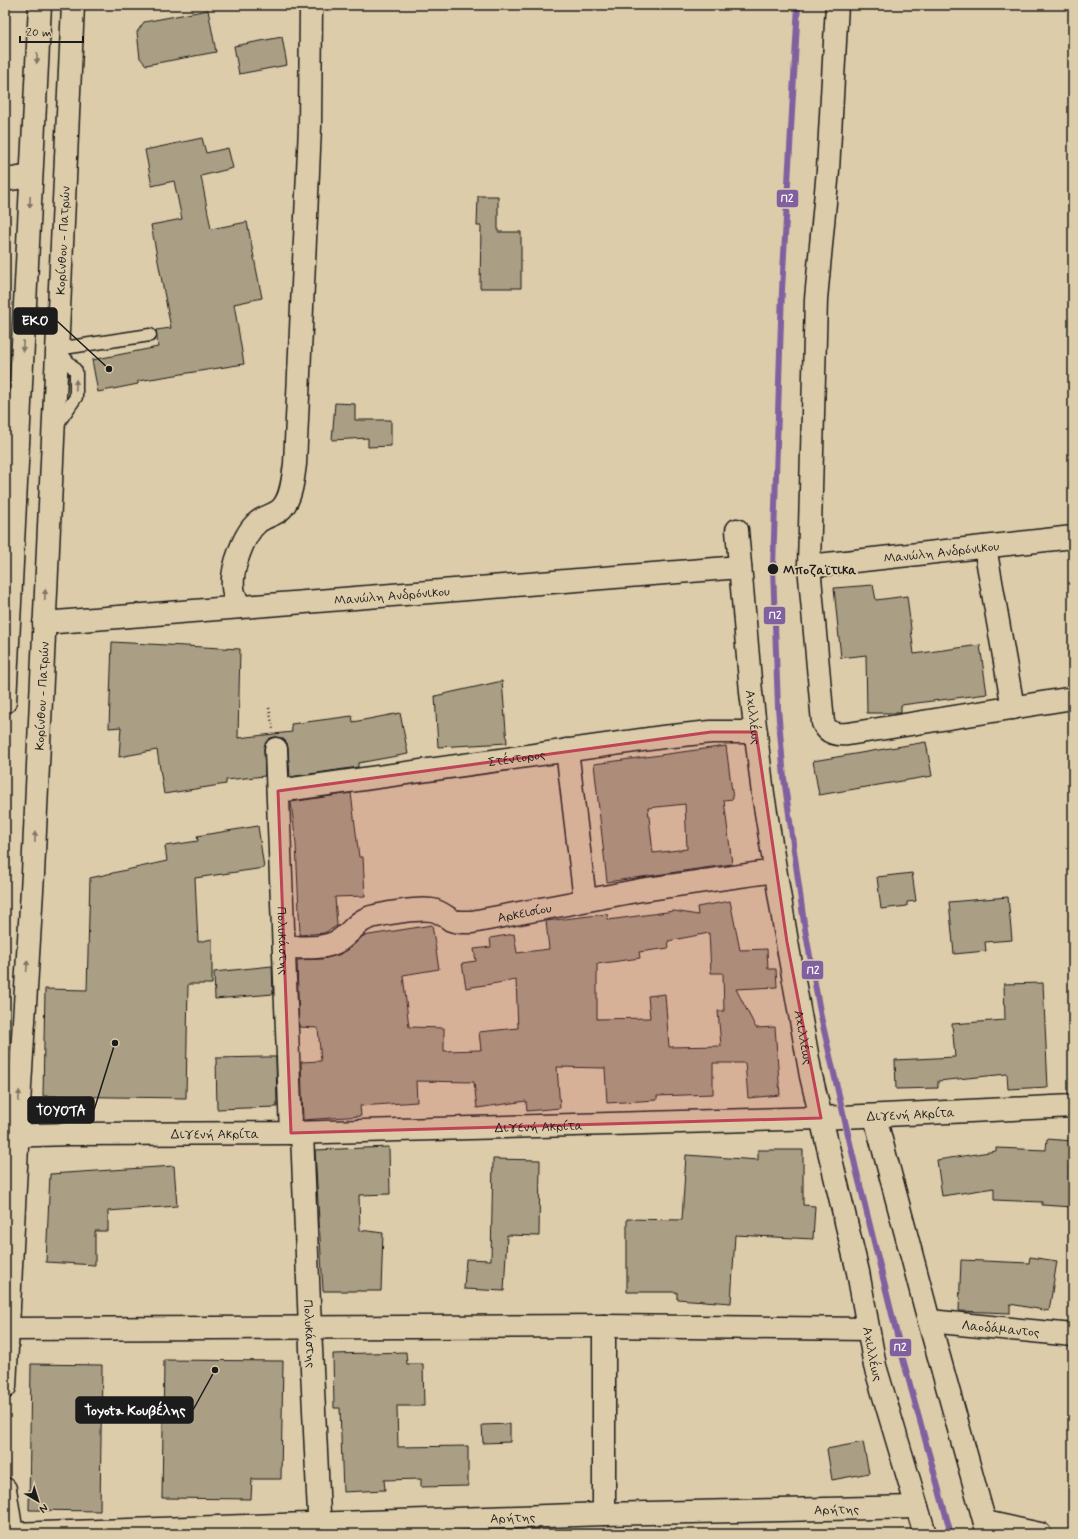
<svg xmlns="http://www.w3.org/2000/svg" width="1078" height="1539" font-family="Mynerve,sans-serif">
<style>
.building{fill:#aa9e84;stroke:#1c1c1c;fill-rule:evenodd}
.lines{fill:none;stroke-linecap:round;stroke-linejoin:round}
.lane-casing{stroke:#1c1c1c;stroke-width:15}
.street-casing{stroke:#1c1c1c;stroke-width:25}
.secondary-casing{stroke:#1c1c1c;stroke-width:25}
.highway-casing{stroke:#1c1c1c;stroke-width:25}
.path{stroke:#1c1c1c;stroke-width:2.5;stroke-dasharray:1 3;stroke-linecap:butt}
.lane{stroke:#ddcca9;stroke-width:12}
.street{stroke:#ddcca9;stroke-width:22}
.secondary{stroke:#ddcca9;stroke-width:22}
.highway{stroke:#ddcca9;stroke-width:22}
.rail-1-casing{stroke:#ddcca9;stroke-width:9}
.rail-1{stroke:#81609f;stroke-width:6}
.oneway{fill:#7c7462}
.marked{fill:#bf4455;fill-opacity:0.2;stroke:#bf4455;stroke-width:3;stroke-linejoin:round}
.stop-dot{fill:#1c1c1c;stroke:#ddcca9;stroke-width:1.5}
.labels{text-anchor:middle;stroke-width:4;stroke-linejoin:round;paint-order:stroke}
.street-label{font-size:13px;fill:#1c1c1c;stroke:#ddcca9}
.stop-label{font-size:13px;font-weight:bold;fill:#1c1c1c;stroke:#ddcca9;text-anchor:start}
.leader{fill:none;stroke:#1c1c1c;stroke-width:1.5}
.callout-dot{fill:#1c1c1c;stroke:#ddcca9;stroke-width:1.5}
.callout{fill:#1c1c1c;stroke:#1c1c1c;stroke-width:1.5}
.callout-label{font-size:14px;text-anchor:middle;font-weight:bold;fill:#fff}
.line-badge{stroke:#ddcca9;stroke-width:1.5}
.badge-label{font-size:11px;text-anchor:middle;font-weight:bold;fill:#fff}
</style>
<rect width="100%" height="100%" fill="#ddcca9"/>
<filter id="ink" filterUnits="userSpaceOnUse"><feTurbulence type="fractalNoise" baseFrequency=".025" numOctaves="2"/><feDisplacementMap in="SourceGraphic" scale="8" xChannelSelector="R" yChannelSelector="G"/><feConvolveMatrix kernelMatrix="1 2 1 2 8 2 1 2 1" color-interpolation-filters="sRGB"/></filter>
<g filter="url(#ink)">
<g class="building">
<polygon points="208,10 216,52 146,65 140,58 137,32 144,22"/>
<polygon points="282,37 287,65 239,74 234,46"/>
<polygon points="202,138 206,153 228,148 233,168 201,176 211,229 247,222 262,298 234,304 244,364 138,381 138,384 98,392 92,360 158,347 156,330 171,328 151,225 182,219 174,181 152,186 145,150"/>
<polygon points="478,196 498,196 498,232 521,232 521,288 480,288 481,226 477,226"/>
<polygon points="335,403 355,404 355,420 391,420 391,446 368,447 368,438 332,440"/>
<polygon points="873,585 876,600 907,596 914,654 980,645 987,694 901,705 901,713 867,713 866,655 841,658 834,588"/>
<polygon points="112,642 240,649 238,738 292,732 291,724 352,716 353,722 400,713 408,754 358,763 358,767 290,777 288,749 287,743 281,738 275,737 269,739 265,744 264,749 265,776 226,780 226,784 164,794 157,750 119,757 121,727 109,728"/>
<polygon points="502,681 507,743 438,747 435,696"/>
<polygon points="926,742 932,776 819,795 813,761"/>
<path d="M726 746 733 799 724 800 732 864 607 882 594 764ZM685 804 687 849 653 853 648 808Z"/>
<polygon points="351,793 359,857 363,857 365,896 335,897 337,926 324,933 300,935 296,844 291,802"/>
<polygon points="258,826 264,868 195,878 198,942 212,939 212,984 188,984 186,1098 43,1096 45,989 87,990 90,878 167,861 165,846 198,841 197,836"/>
<polygon points="912,873 916,901 907,902 907,906 881,909 877,877"/>
<polygon points="1008,897 1012,940 985,942 986,951 954,954 949,902"/>
<path d="M730 901 740 950 767 949 768 969H776L777 987 736 989 756 1028 775 1027 780 1095 748 1098 745 1063H713V1094L657 1096V1100L607 1103 605 1068 557 1067 560 1108 527 1111 526 1101 477 1108 474 1082 416 1081 417 1102 360 1106 361 1116 303 1120 301 1062 321 1061 318 1028 299 1027 297 960 322 959 338 955 348 950 363 936 432 925 439 969 403 975 409 1027 444 1028V1051L481 1050 479 1032 518 1028 516 980 466 988 462 963 476 961 474 949 491 947 490 938 514 934 517 953 549 949 546 921 607 914 608 920 674 911 698 915 697 907ZM709 933 711 973H723L724 1011H718L721 1046 669 1047 665 994 648 996 650 1018 597 1019V964L640 958 639 952 669 948 668 941Z"/>
<polygon points="272,966 273,994 215,999 214,972"/>
<polygon points="1043,983 1048,1087 1008,1089 1007,1074 938,1081 938,1088 896,1089 895,1060 955,1057 952,1024 1005,1020 1004,984"/>
<polygon points="265,1057 276,1057 277,1107 217,1109 216,1058"/>
<polygon points="1047,1139 1073,1141 1073,1207 1042,1205 1042,1202 994,1200 994,1188 942,1196 937,1160 996,1151 996,1148 1046,1150"/>
<polygon points="389,1147 390,1194 359,1195 360,1230 383,1233 381,1291 323,1291 315,1150"/>
<polygon points="758,1150 803,1150 803,1205 815,1206 813,1239 735,1235 731,1303 677,1299 677,1292 627,1292 627,1219 682,1220 686,1155 758,1160"/>
<polygon points="493,1159 540,1160 539,1236 507,1235 504,1291 464,1289 466,1259 491,1260"/>
<polygon points="174,1166 177,1206 108,1211 108,1231 95,1231 95,1265 46,1262 50,1174"/>
<polygon points="1030,1257 1057,1261 1049,1311 1010,1304 1010,1313 959,1311 961,1260 1029,1263"/>
<polygon points="406,1352 407,1364 423,1364 424,1406 397,1406 398,1447 468,1446 468,1486 421,1487 421,1479 384,1480 385,1490 343,1492 340,1408 334,1408 333,1354"/>
<polygon points="164,1360 283,1361 281,1479 252,1479 251,1499 162,1498"/>
<polygon points="31,1364 102,1365 100,1511 29,1510"/>
<polygon points="510,1424 510,1442 483,1443 482,1425"/>
<polygon points="863,1442 869,1473 832,1480 827,1449"/>
</g>
<g class="lines">
<defs>
<g id="lane">
<polyline points="57,349 150,335"/>
<polyline points="56,426 76,397 76,371 58,350"/>
</g>
<g id="street">
<path d="M837 5 828 170 816 299 809 566 823 723C828 734 837 735 848 734L1073 698"/>
<polyline points="5,180 31,176"/>
<path id="s1" d="M737 530 751 692 763 794 787 942 811 1076 858 1272 875 1366 925 1534"/>
<polyline points="985,547 1013,708"/>
<path id="s2" d="M809 566 1073 537"/>
<path d="M240 607C237 600 233 594 233 587 231 569 244 533 258 522 265 516 276 515 282 508 292 497 293 477 295 464L310 127 311 5"/>
<path id="s3" d="M44 623 740 567"/>
<path id="s4" d="M276 749 291 1133"/>
<polyline points="567,750 585,900"/>
<path id="s5" d="M278 791 663 737 711 732H756"/>
<path id="s6" d="M284 947C302 947 325 950 340 940 353 931 358 919 375 916 389 913 418 908 432 910 439 911 445 916 451 920 458 923 465 922 472 922L641 890 775 871"/>
<path id="s7" d="M929 1321 1073 1335"/>
<polyline points="9,1329 604,1326 868,1329"/>
<polyline points="604,1514 604,1326"/>
<polyline points="985,1522 1040,1534"/>
<path id="s8" d="M12 1534 604 1514 917 1507"/>
</g>
<g id="secondary">
<polyline points="875,1117 929,1321 988,1534"/>
<path id="s9" d="M302 1133 310 1328 320 1534"/>
<path id="s10" d="M5 1136 69 1134 291 1133 821 1118 1073 1106"/>
</g>
<g id="highway">
<polyline points="5,702 40,5"/>
<path id="s11" d="M5 1387 20 1086 33 874 73 5"/>
<polyline points="5,1489 12,1534"/>
</g>
</defs>
<use href="#lane" class="lane-casing"/>
<use href="#street" class="street-casing"/>
<use href="#secondary" class="secondary-casing"/>
<use href="#highway" class="highway-casing"/>
<polyline class="path" points="269,708 273,729"/>
<use href="#lane" class="lane"/>
<use href="#street" class="street"/>
<use href="#secondary" class="secondary"/>
<use href="#highway" class="highway"/>
<defs>
<polyline id="rail-1" points="798,5 782,290 773,568 778,708 784,778 804,923 821,1017 856,1169 903,1359 951,1534"/>
</defs>
<use href="#rail-1" class="rail-1-casing"/>
<use href="#rail-1" class="rail-1"/>
</g>
<defs><path id="oneway-solid" d="M-6-.8H1V-3.2L6.5 0L1 3.2V.8H-6Z"/></defs>
<g class="oneway">
<use href="#oneway-solid" transform="translate(37 58) rotate(93)"/>
<use href="#oneway-solid" transform="translate(30 202) rotate(92)"/>
<use href="#oneway-solid" transform="translate(23 346) rotate(93)"/>
<use href="#oneway-solid" transform="translate(76 385) rotate(-89)"/>
<use href="#oneway-solid" transform="translate(45 595) rotate(-87)"/>
<use href="#oneway-solid" transform="translate(35 837) rotate(-88)"/>
<use href="#oneway-solid" transform="translate(27 966) rotate(-86)"/>
<use href="#oneway-solid" transform="translate(19 1096) rotate(-87)"/>
</g>
</g>
<path class="marked" d="M711 732H756L787 942 821 1118 291 1133 278 791Z"/>
<circle class="stop-dot" cx="773" cy="569" r="6"/>
<g class="labels">
<g class="street-label">
<text dy="5" stroke="none"><textPath href="#s11" startOffset="1148">Κορίνθου - Πατρών</textPath></text>
<text dy="5" stroke="none"><textPath href="#s2" startOffset="133">Μανώλη Ανδρόνικου</textPath></text>
<text dy="5" stroke="none"><textPath href="#s3" startOffset="349">Μανώλη Ανδρόνικου</textPath></text>
<text dy="5" stroke="none"><textPath href="#s11" startOffset="692">Κορίνθου - Πατρών</textPath></text>
<text dy="5" stroke="none"><textPath href="#s1" startOffset="188">Αχιλλέως</textPath></text>
<text dy="5" stroke="none"><textPath href="#s5" startOffset="241">Στέντορος</textPath></text>
<text dy="5" stroke="none"><textPath href="#s6" startOffset="254">Αρκεισίου</textPath></text>
<text dy="5" stroke="none"><textPath href="#s4" startOffset="192">Πολυκάστης</textPath></text>
<text dy="5" stroke="none"><textPath href="#s1" startOffset="512">Αχιλλέως</textPath></text>
<text dy="5" stroke="none"><textPath href="#s10" startOffset="906">Διγενή Ακρίτα</textPath></text>
<text dy="5" stroke="none"><textPath href="#s10" startOffset="534">Διγενή Ακρίτα</textPath></text>
<text dy="5" stroke="none"><textPath href="#s10" startOffset="210">Διγενή Ακρίτα</textPath></text>
<text dy="5" stroke="none"><textPath href="#s7" startOffset="72">Λαοδάμαντος</textPath></text>
<text dy="5" stroke="none"><textPath href="#s9" startOffset="201">Πολυκάστης</textPath></text>
<text dy="5" stroke="none"><textPath href="#s1" startOffset="836">Αχιλλέως</textPath></text>
<text dy="5" stroke="none"><textPath href="#s8" startOffset="825">Αρήτης</textPath></text>
<text dy="5" stroke="none"><textPath href="#s8" startOffset="501">Αρήτης</textPath></text>
</g>
<g class="stop-label">
<text x="783" y="574">Μποζαϊτικα</text>
</g>
</g>
<path class="leader" d="M109 369L57 321M115 1043L94 1110M215 1370L193 1410"/>
<g class="callout-dot">
<circle cx="109" cy="369" r="4"/>
<circle cx="115" cy="1043" r="4"/>
<circle cx="215" cy="1370" r="4"/>
</g>
<g class="callout">
<rect x="14" y="308" width="43" height="26" rx="4"/>
<rect x="28" y="1097" width="66" height="26" rx="4"/>
<rect x="76" y="1397" width="117" height="26" rx="4"/>
</g>
<g class="callout-label">
<text x="35" y="325">EKO</text>
<text x="61" y="1115">TOYOTA</text>
<text x="135" y="1415">Toyota Κουβέλης</text>
</g>
<g class="line-badge">
<rect x="776" y="189" width="23" height="19" rx="4" fill="#81609f"/>
<rect x="763" y="606" width="23" height="19" rx="4" fill="#81609f"/>
<rect x="801" y="960" width="23" height="20" rx="4" fill="#81609f"/>
<rect x="889" y="1338" width="23" height="19" rx="4" fill="#81609f"/>
</g>
<g class="badge-label">
<text x="787" y="202">Π2</text>
<text x="775" y="619">Π2</text>
<text x="813" y="974">Π2</text>
<text x="900" y="1351">Π2</text>
</g>
<rect width="1078" height="1539" fill="none" stroke="#ddcca9" stroke-width="20"/>
<rect x="10" y="10" width="1058" height="1519" fill="none" stroke="#1c1c1c" stroke-width="1.5" filter="url(#ink)"/>
<g transform="translate(38 1501) rotate(142)" stroke="#ddcca9" stroke-width="3" paint-order="stroke">
<path d="M0-3L7 15L0 10L-7 15Z" fill="#1c1c1c"/>
<text y="-6" font-size="11" font-weight="bold" text-anchor="middle" fill="#1c1c1c">N</text>
</g>
<path d="M20 36v6h63v-6" fill="none" stroke="#1c1c1c" stroke-width="2"/>
<text x="26" y="36" font-size="12" fill="#1c1c1c" stroke="#ddcca9" stroke-width="3" paint-order="stroke">20 m</text>
</svg>
